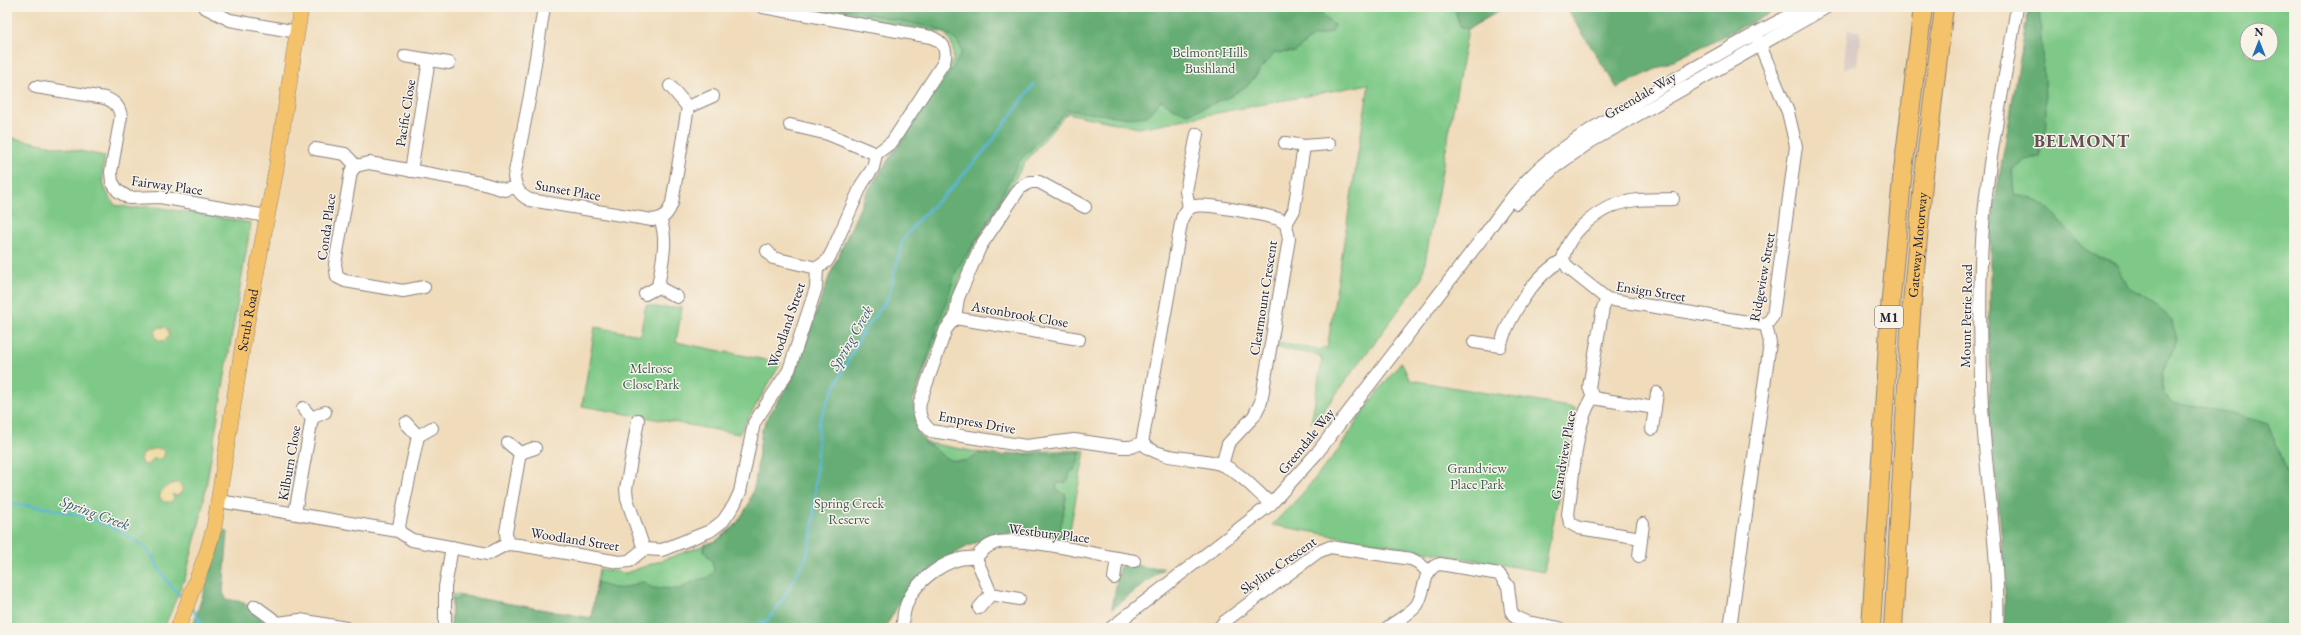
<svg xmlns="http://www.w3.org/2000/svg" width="2301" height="635" font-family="'EB Garamond',serif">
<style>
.industrial{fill:#d1c0bc}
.green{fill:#7ec987;stroke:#507661;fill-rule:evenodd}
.forest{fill:#66ad74;stroke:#446858}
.sand{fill:#eeda9e;stroke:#887e6c}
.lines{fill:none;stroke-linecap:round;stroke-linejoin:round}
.stream{stroke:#5bb8d9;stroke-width:2.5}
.minor-casing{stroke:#897f7b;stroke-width:14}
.major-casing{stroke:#897f7b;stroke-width:16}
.highway-casing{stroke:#897f7b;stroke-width:20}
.minor{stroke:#fff;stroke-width:12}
.major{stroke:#f4c26a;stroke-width:15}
.highway{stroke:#f4c26a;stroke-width:18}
.labels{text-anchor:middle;stroke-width:3;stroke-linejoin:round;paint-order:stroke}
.shield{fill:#f7f3e8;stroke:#62616f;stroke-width:1}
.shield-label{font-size:13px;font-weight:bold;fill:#22223b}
.park-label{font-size:14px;fill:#425c56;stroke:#f7f3e8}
.street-label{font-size:14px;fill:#22223b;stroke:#f7f3e8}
.water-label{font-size:15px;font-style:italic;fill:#365672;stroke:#f7f3e8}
.district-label{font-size:18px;font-weight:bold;letter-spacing:1px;fill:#644e58;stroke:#f7f3e8}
</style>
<rect width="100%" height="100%" fill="#f7f3e8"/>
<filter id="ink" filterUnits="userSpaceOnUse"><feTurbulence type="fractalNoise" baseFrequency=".025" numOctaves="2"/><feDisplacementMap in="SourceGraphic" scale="8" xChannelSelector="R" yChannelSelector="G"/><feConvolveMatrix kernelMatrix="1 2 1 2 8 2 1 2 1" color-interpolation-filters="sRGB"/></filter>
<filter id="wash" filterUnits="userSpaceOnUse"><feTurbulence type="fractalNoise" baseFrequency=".012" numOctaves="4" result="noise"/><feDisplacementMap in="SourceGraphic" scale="16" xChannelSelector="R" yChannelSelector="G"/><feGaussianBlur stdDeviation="0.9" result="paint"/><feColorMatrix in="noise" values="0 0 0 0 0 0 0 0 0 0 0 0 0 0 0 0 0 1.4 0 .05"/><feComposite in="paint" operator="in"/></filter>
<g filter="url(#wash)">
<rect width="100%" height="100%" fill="#f0dcbb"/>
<polygon class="industrial" points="1848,30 1861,31 1857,65 1843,69"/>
<g class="green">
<path d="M820 7H1506L1468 29 1422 279 1315 422 1316 418 1311 423 1322 360 1319 355 1276 348 1277 343 1320 350 1324 347 1327 349 1369 84 1139 128 1067 113 1026 161 969 255 913 401 918 441 1004 457C1017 452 1070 449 1085 451L1068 540C1048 537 1028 531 1008 533 974 537 926 568 905 594 897 605 892 618 884 628H451L452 594 591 618 599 569 626 573 716 541 735 526 748 506 755 484 762 430 768 417 791 381 830 275 867 192 953 61C954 49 953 42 944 33L820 10Z"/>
<path d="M2033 7H2294V628H2021L1994 232ZM2247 30H2271V54H2247Z"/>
<path d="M7 137 105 156C101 178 101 187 115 205L132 208 150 206 251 223 201 516 186 575 164 628H7Z"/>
<polygon points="646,305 662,308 682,307 676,342 781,363 739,434 582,406 595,327 640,335"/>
<polygon points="1401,362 1410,380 1575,408 1544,572 1272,525 1302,494 1340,448 1366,407"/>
</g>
<g class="forest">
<path d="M834 7H1319L1324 17 1335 26 1331 32 1312 37 1295 52 1274 53 1248 85 1231 96 1188 114 1173 108 1161 100 1147 116 1130 118 1067 110 1019 162 987 224 957 269 913 401 918 433 923 437 925 444C937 447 936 452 946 458 956 463 972 462 979 453L1003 456 1009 453 1026 455 1081 452 1076 468 1070 473 1069 478 1065 483H1059L1056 487 1059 492 1065 493 1066 498 1060 530 1064 537 1062 539C1044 536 1026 531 1008 533 974 537 926 568 905 594 897 605 892 618 884 628H451L453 600 465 596 591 618 597 582C607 587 619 591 629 586 636 584 638 582 645 582L652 588 680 589 693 581 707 578 714 571 712 561 703 550 704 545 716 541 735 526 748 506 755 484 762 430 768 417 791 381 830 275 867 192 956 63 962 51C958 38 946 33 935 28Z"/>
<polygon points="1454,7 1506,7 1468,29 1460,26"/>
<polygon points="1566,7 1783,7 1617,88"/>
<polygon points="2029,7 2039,7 2047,126 2039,157 2025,160 2012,170 2014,195 2032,198 2046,206 2089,253 2116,263 2128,286 2152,300 2171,320 2177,340 2163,374 2163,393 2173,403 2226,412 2268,424 2294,489 2294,628 2004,628 2005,575 1990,414 1990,229"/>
<polygon points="224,530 228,532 223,592 226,599 243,602 271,628 192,628"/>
<polygon points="1125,564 1153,568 1162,567 1163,569 1112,609 1119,568"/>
</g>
<g class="sand">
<circle cx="162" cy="334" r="7"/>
<path d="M162 449 165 453 162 459H153L148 465 142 464 140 458C145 449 154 448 162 449Z"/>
<path d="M178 483 182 486V492L177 496 172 494 174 498 171 502H164L160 498C158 490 170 483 178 483Z"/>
</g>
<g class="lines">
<g class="stream">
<path d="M7 504C50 505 115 520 147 550 155 557 158 569 165 578 170 585 177 592 183 598"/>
<polyline points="192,608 204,628"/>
<polyline points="751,628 767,620 779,606 807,556 813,530 819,422 829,398 863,332 888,298 903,240 920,218 952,188 990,144 1034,84"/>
</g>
</g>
</g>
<g filter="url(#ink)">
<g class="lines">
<defs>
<g id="minor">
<polyline points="204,7 230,20 297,32"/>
<path d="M544 7 530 95 514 177C516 188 519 195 530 200L652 220C664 219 668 214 672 203L688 107"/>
<polyline points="405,56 449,63"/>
<polyline points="670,86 688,107 713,96"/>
<path d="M36 87 105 98C115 102 119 106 121 116L111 172 112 182 118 191 129 198 160 197 266 216"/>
<polyline points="790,125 828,134 876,154"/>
<polyline points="1285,143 1304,146 1329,144"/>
<polyline points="315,149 345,154 356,166"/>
<polyline points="411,171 429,60"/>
<path d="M1673 199C1658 200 1641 198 1626 202 1600 207 1567 232 1563 260L1568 268 1607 299 1766 325"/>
<polyline points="1516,203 1556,166 1590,142 1827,7"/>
<path d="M1085 207 1039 182H1030L1020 188 980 247 958 298 955 318 946 329 920 402C918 415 921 422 931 431L1026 446 1074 440 1122 447H1131L1142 443C1162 462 1195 456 1220 464 1239 471 1256 491 1271 504"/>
<polyline points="1189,208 1186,191 1197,134"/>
<polyline points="1286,224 1294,210 1304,146"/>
<polyline points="767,251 773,258 817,268"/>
<polyline points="424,287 403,291 345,281 337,277 335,264 351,172 356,166 369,163 481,183 505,190 516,187"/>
<path d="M658 287C661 265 669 241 660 219"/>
<polyline points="645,294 658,287 677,297"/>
<path d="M1607 299 1603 308 1589 387 1593 398C1575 420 1573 484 1568 514L1570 523 1579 528 1641 538"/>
<polyline points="955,318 1079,339"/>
<path d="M1474 342 1500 346C1509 316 1535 274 1563 260"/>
<polyline points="1593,398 1655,408"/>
<polyline points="303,408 312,418 325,412"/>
<polyline points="638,420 626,489 627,499 644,549"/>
<polyline points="406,423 418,436 432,428"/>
<polyline points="1652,429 1657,393"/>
<polyline points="508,443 520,453 535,448"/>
<path d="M1142 443 1182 218C1185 212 1188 207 1195 206 1208 203 1264 215 1279 219L1286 224 1289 239 1261 402 1254 416 1228 444 1222 465"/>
<path d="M219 501 398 531 412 540 488 554 507 544 519 545 619 562 629 561 644 549 662 550 710 531 723 521 734 505 740 492 754 423 789 370 816 288 817 268 827 261 832 252 862 184 873 168 876 154 892 142 944 62C948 49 943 42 931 37L763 7"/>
<polyline points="295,513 312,418"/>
<polyline points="398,531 418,436"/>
<polyline points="507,544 506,532 520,453"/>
<polyline points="1639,556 1643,524"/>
<polyline points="976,558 991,594"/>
<polyline points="1114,578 1117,558 1134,561"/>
<polyline points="255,606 278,623 280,628"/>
<polyline points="979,608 991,594 1019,599"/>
<polyline points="278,623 300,620 346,628"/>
<polyline points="445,628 445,587 452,547"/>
<path d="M903 628C903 622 903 615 905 609 912 582 948 555 976 558 981 551 986 546 995 543 1019 536 1089 553 1117 558"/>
<path d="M1111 628 1271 504 1317 453 1486 233C1505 206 1524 179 1551 158 1587 129 1629 107 1668 83 1714 57 1759 30 1806 7"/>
<polyline points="1219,628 1224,622 1318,552 1330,547 1411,559 1419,563 1428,572"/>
<path d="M1387 628C1396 621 1410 614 1417 605 1426 591 1422 568 1440 564L1499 574 1508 586 1511 611 1515 617 1526 622 1559 628"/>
<polyline points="1730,628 1770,343 1766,325 1773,316 1796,146 1788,112 1755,33"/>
<path d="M1997 628C2000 544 1982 461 1981 378 1980 324 1979 268 1984 215 1990 145 2006 76 2017 7"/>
</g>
<g id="major">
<path id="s1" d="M178 628 207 552 214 528 243 343 276 170 301 7"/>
</g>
<g id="highway">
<polyline points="1871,628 1890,309 1902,179 1923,7"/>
<path id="s2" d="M1893 628 1911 314 1923 183 1944 7"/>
</g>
</defs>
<use href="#minor" class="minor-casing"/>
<use href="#major" class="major-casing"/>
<use href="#highway" class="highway-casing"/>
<use href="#minor" class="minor"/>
<use href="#major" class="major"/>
<use href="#highway" class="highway"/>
</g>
</g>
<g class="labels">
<rect class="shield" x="1875" y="306" width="28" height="22" rx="3"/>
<g class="shield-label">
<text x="1889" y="322">M1</text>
</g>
<g class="park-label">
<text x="1210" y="57">Belmont Hills<tspan x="1210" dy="16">Bushland</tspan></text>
<text x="651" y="373">Melrose<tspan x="651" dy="16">Close Park</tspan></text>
<text x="1477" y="473">Grandview<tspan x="1477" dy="16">Place Park</tspan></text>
<text x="849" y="508">Spring Creek<tspan x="849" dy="16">Reserve</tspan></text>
</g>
<g class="street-label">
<text transform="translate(1640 95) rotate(-30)" y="5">Greendale Way</text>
<text transform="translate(405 113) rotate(-81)" y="5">Pacific Close</text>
<text transform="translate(167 185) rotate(8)" y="5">Fairway Place</text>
<text transform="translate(568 190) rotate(10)" y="5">Sunset Place</text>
<text transform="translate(326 227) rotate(-82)" y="5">Conda Place</text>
<text dy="5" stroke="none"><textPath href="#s2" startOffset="384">Gateway Motorway</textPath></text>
<text transform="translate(1762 277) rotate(-80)" y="5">Ridgeview Street</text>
<text transform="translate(1651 291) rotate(9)" y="5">Ensign Street</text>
<text transform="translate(1263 298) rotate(-81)" y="5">Clearmount Crescent</text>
<text transform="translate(1020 314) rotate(10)" y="5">Astonbrook Close</text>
<text transform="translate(1966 316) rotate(-89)" y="5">Mount Petrie Road</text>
<text dy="5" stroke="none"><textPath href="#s1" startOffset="317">Scrub Road</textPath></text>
<text transform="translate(786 325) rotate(-71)" y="5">Woodland Street</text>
<text transform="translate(977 422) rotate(10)" y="5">Empress Drive</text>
<text transform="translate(1306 441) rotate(-51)" y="5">Greendale Way</text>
<text transform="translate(1563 455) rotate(-80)" y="5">Grandview Place</text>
<text transform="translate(289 463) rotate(-80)" y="5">Kilburn Close</text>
<text transform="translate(1049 533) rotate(7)" y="5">Westbury Place</text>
<text transform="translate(575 539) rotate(9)" y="5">Woodland Street</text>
<text transform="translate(1278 565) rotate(-35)" y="5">Skyline Crescent</text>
</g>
<g class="water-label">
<text transform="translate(851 338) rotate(-60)" y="5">Spring Creek</text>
<text transform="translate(95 513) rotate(20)" y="5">Spring Creek</text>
</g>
<g class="district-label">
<text x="2082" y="147">BELMONT</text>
</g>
</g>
<rect width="2301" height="635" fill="none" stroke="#f7f3e8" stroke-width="24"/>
<g transform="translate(2259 42)"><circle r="19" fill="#f7f3e8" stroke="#a29fa3"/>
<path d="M0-3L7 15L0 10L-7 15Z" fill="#1f6fb2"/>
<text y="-6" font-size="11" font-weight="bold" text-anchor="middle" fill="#22223b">N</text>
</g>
</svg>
